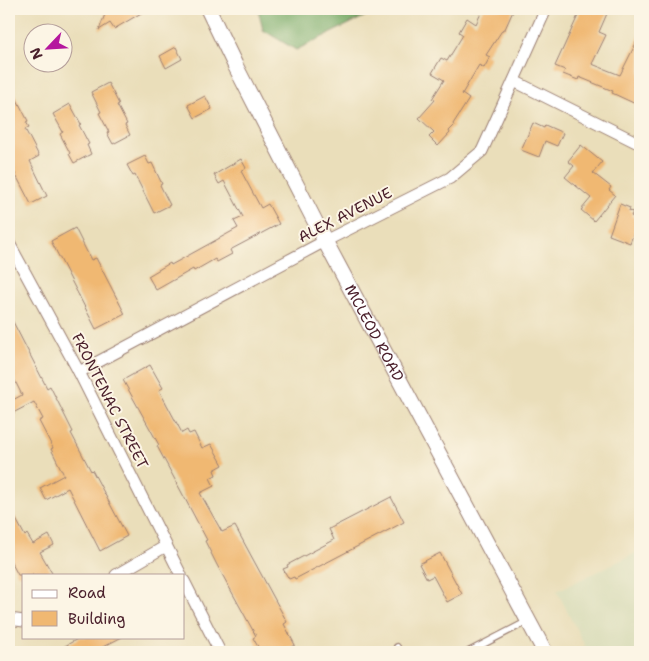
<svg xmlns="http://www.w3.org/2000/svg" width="649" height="661" font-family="'Shantell Sans',sans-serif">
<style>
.built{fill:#dcdebc}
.forest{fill:#7a6;stroke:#606448}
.building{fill:#f0b872}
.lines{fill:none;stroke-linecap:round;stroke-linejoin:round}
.service-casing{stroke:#9a7e72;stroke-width:8}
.minor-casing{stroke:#9a7e72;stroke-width:13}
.secondary-casing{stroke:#9a7e72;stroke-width:17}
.service{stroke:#fff;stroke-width:5.5}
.minor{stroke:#fff;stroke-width:11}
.secondary{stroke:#fff;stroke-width:15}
.labels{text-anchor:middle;stroke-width:4;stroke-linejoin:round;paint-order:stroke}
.street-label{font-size:15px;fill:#4a1f2b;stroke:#fcf5e5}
</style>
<rect width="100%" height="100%" fill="#fcf5e5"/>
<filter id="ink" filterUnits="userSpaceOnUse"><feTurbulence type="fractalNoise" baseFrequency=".02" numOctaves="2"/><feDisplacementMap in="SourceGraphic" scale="10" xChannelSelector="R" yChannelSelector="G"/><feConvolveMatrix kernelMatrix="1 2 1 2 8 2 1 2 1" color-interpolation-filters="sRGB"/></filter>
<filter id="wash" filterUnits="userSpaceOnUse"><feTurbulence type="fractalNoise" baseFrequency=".0096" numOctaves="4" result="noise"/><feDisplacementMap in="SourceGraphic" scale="20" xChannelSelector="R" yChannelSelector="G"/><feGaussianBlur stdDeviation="1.12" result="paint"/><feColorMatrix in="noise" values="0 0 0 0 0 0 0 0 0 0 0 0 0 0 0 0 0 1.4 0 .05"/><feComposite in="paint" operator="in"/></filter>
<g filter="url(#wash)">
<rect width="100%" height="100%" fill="#eadeba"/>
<polygon class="built" points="640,551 640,652 588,652 557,591"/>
<polygon class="forest" points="258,9 380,9 296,50 263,30"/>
<g id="blocks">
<g class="building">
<polygon points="107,9 148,9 114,29 110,23 99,30"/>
<polygon points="483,9 514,9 505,29 503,29 486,55 490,57 484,68 479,65 462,94 469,99 453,124 454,126 449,131 450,133 438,146 429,137 434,132 419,118 435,100 432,99 444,80 432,73 441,58 447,61 463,35 459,32 467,18 476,24"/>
<polygon points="581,9 609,9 599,32 606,35 592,64 620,75 640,35 640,106 612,93 613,91 579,77 578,80 563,74 565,70 555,66"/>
<polygon points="176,47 182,59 166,68 160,56"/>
<polygon points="108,83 119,104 117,105 127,124 125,125 130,135 113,144 107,133 109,132 99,113 101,112 91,92"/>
<polygon points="9,84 28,121 26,122 29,127 25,129 39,156 30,161 47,196 31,204 9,162"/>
<polygon points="205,96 212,109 195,118 188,105"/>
<polygon points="70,104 81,124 79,125 89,144 87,145 91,154 74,163 69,154 70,153 60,134 63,132 53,114"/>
<polygon points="533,123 544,128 545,125 563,133 557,146 545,141 539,157 521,150"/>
<polygon points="581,145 602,162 593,173 611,187 609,190 615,195 594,221 581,210 591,198 565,177 574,166 568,161"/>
<polygon points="145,156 149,164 152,163 162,184 160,185 170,205 154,213 135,175 133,176 127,165"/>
<polygon points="241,159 246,168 241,171 261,208 268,204 279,224 230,250 232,254 217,262 215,259 194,271 193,269 156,290 148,276 170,263 171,265 238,228 234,221 243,217 224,181 219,184 214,175"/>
<polygon points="620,204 630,208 629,211 633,212 631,216 639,219 630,243 609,235"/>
<polygon points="75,228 91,260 96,258 125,314 96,329 51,241"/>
<polygon points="9,314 47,388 50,386 73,432 71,433 91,471 92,470 127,536 100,551 68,488 46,500 40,488 64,475 51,449 53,448 39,421 43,419 34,402 9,415 9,402 22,395 9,369"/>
<polygon points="150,365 163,388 159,390 182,433 187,430 189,434 194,432 202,448 211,444 223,465 214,470 216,475 210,478 214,486 200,493 222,532 235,526 287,622 284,624 295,645 281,652 261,652 253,638 256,636 217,565 205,541 207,540 157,446 159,445 123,380"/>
<polygon points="391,497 404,522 295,579 294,577 289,579 283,569 288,567 287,565 334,540 329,529"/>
<polygon points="9,506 25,536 27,534 33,544 49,535 54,545 40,552 53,575 18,575 9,558"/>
<polygon points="440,553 462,594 447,602 433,576 427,579 419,564"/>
<polygon points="81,637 122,637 93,652 54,652"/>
</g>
</g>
</g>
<g filter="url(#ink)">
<use href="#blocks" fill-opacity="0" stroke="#9a7e72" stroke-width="1"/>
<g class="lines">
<defs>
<g id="service">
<polyline points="397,647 400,652"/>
<polyline points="468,652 526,622"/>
</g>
<g id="minor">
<polyline points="514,81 636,142 640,141"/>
<polyline points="9,243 79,372 181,575"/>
<polyline points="79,372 325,241 450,178 482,151 546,9"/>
<polyline points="116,575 166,546"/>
<polyline points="184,581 220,652"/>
<polyline points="9,619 24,621"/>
</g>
<g id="secondary">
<path id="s1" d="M208 9 236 67 325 241 545 652"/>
</g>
</defs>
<use href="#service" class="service-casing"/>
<use href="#minor" class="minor-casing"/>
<use href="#secondary" class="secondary-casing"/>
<use href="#service" class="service"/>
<use href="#minor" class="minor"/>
<use href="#secondary" class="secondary"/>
</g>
</g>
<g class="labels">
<g class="street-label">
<text transform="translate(345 215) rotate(-27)" y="5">ALEX AVENUE</text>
<text dy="5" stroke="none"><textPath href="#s1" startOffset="364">MCLEOD ROAD</textPath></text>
<text transform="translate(110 401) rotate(63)" y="5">FRONTENAC STREET</text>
</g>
</g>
<rect width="649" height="661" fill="none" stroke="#fcf5e5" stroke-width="30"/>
<rect x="22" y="574" width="162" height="65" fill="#fcf5e5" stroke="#b59f9b"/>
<rect x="32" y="590" width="25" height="8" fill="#ffffff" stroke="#b59f9b"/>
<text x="68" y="598" font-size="15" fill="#4a1f2b">Road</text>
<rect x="32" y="611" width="25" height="15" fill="#f0b872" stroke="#b59f9b"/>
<text x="68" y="624" font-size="15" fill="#4a1f2b">Building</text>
<g transform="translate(48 48) rotate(245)"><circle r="24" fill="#fcf5e5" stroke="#b59f9b"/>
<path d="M0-4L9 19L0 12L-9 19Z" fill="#b5179e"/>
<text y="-8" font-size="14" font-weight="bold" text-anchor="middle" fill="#4a1f2b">N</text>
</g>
</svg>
